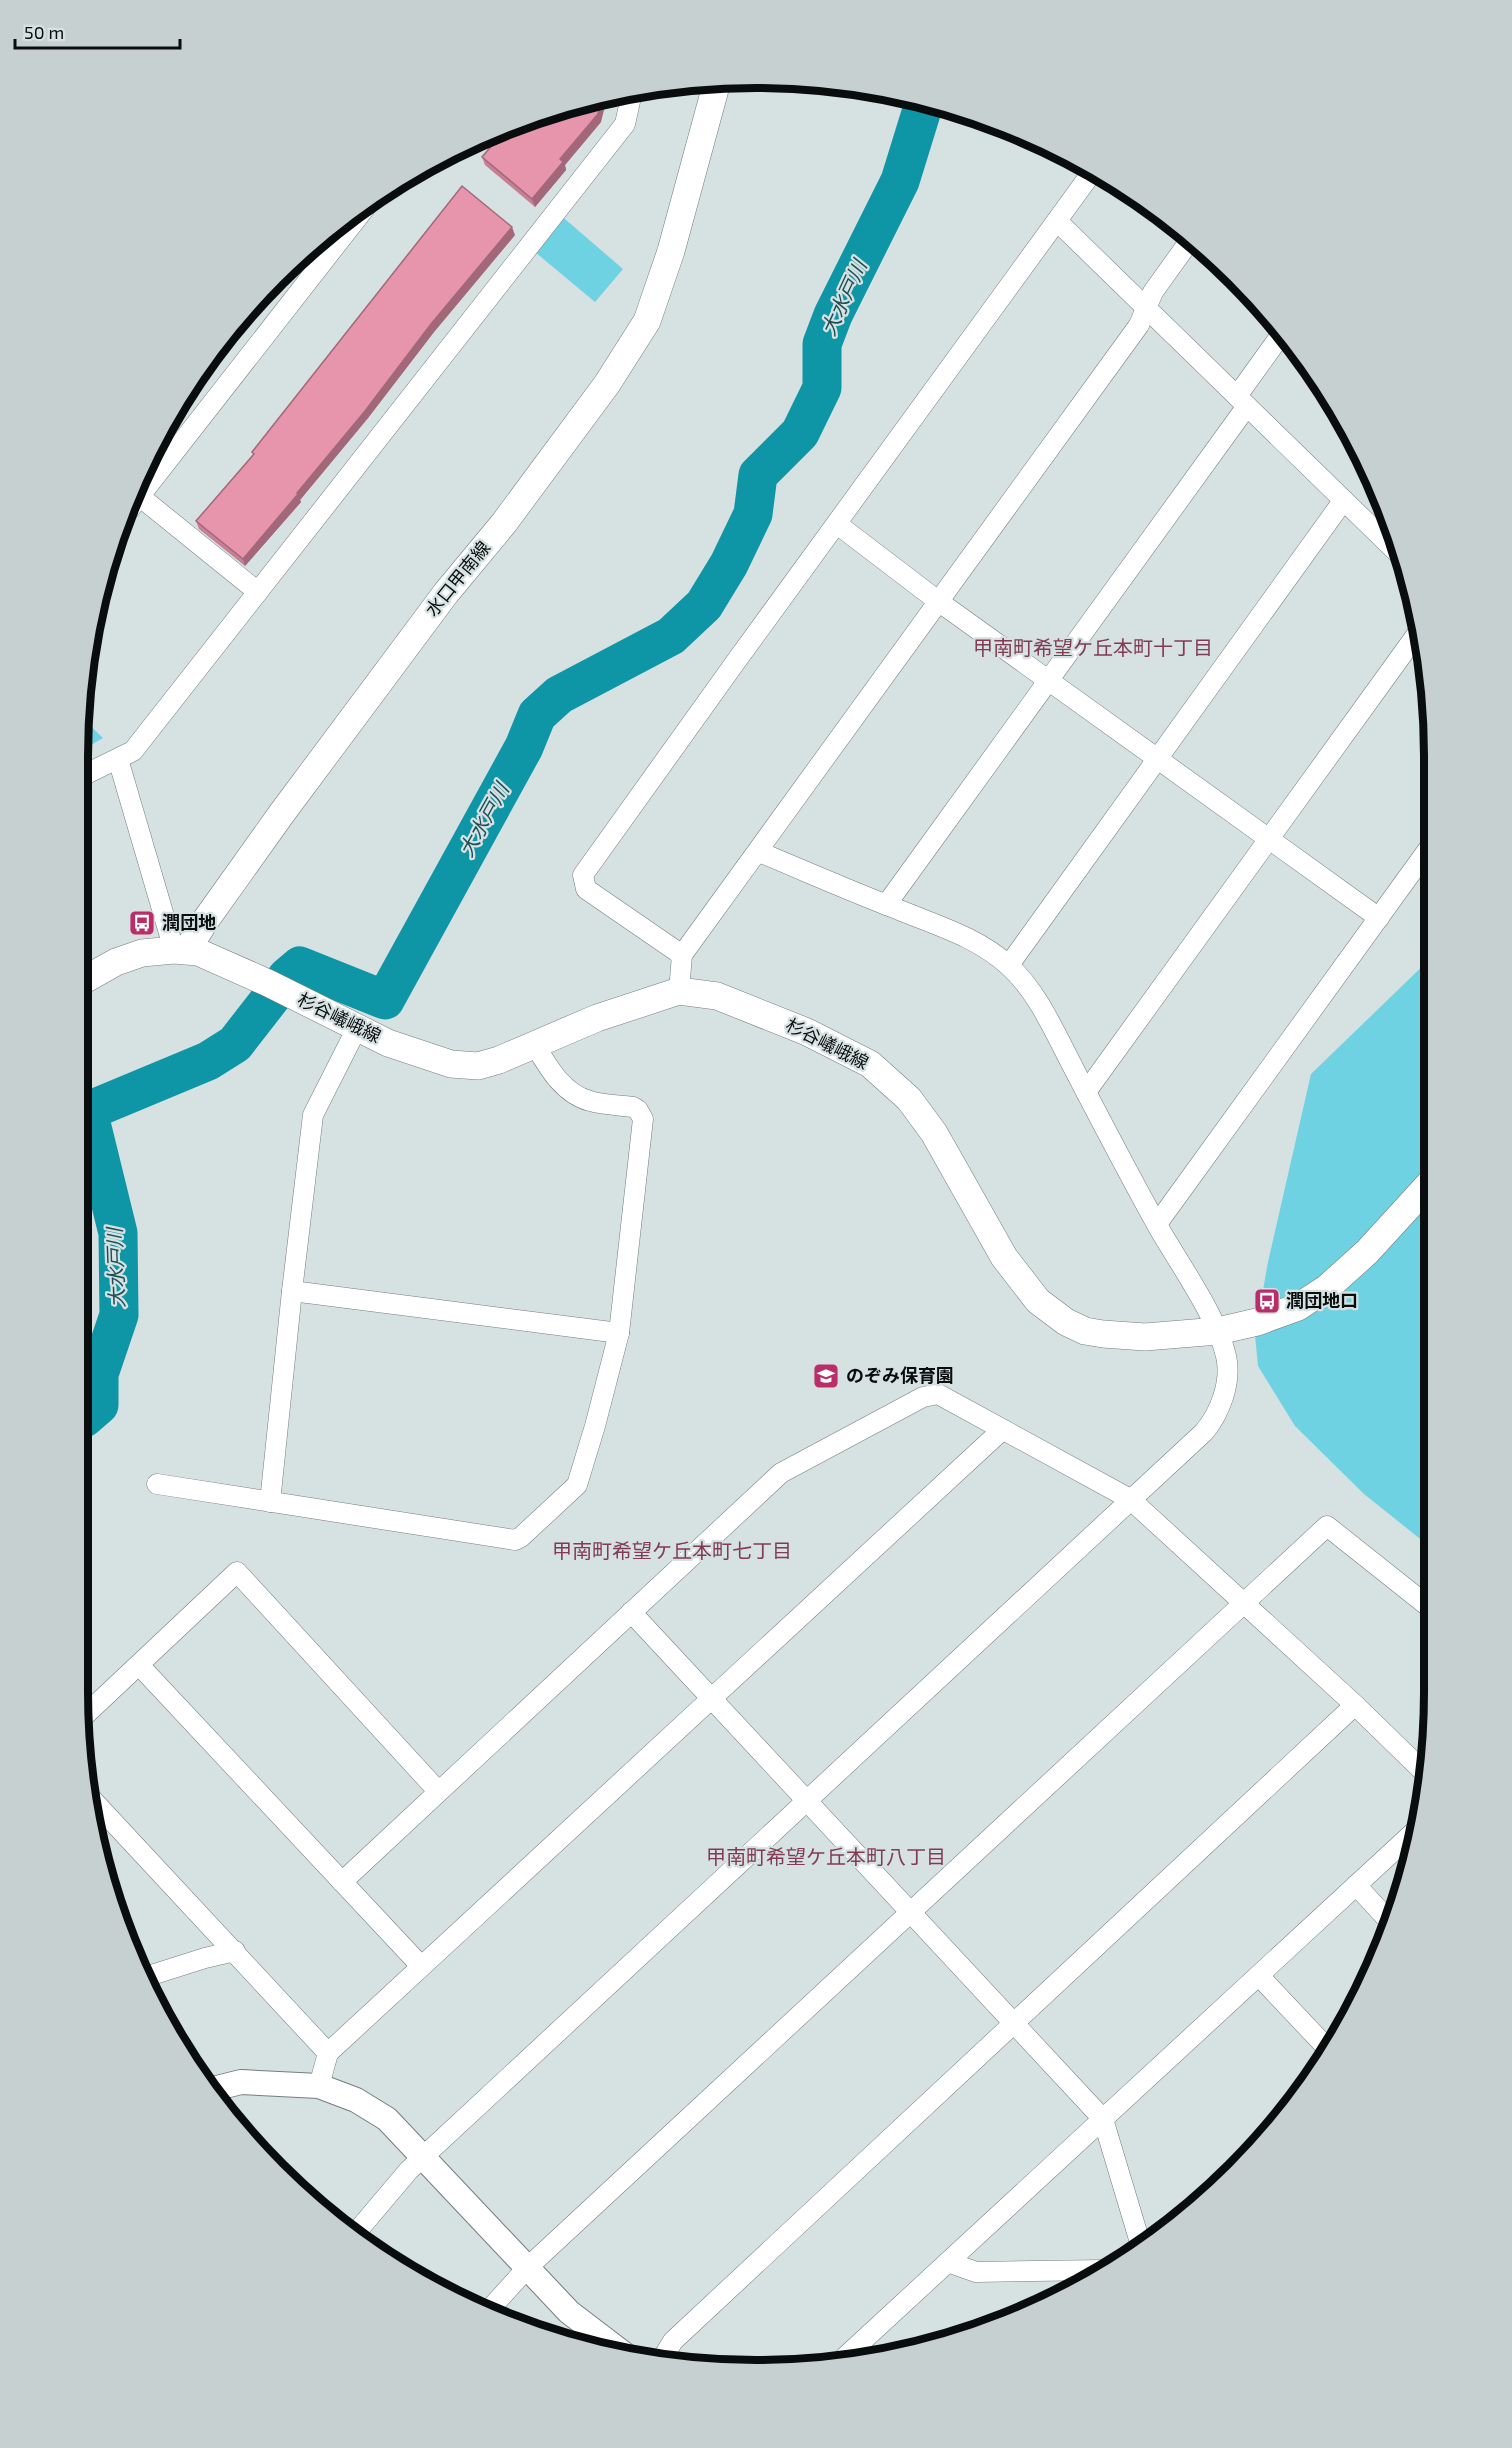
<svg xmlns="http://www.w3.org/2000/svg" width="1512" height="2448" font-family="'Exo 2','Noto Sans JP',sans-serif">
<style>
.green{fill:#6ed2e2}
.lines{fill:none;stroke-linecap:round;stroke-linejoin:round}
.river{stroke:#0e95a6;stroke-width:39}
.minor-casing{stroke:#747e7f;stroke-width:21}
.tertiary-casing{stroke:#747e7f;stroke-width:26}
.secondary-casing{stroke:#747e7f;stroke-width:28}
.minor{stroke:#fff;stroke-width:20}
.tertiary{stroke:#fff;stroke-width:24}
.secondary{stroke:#fff;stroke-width:27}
.wall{fill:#c77f95}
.shaded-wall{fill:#a26879}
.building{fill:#e794ad;stroke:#a26879;stroke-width:1.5}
.labels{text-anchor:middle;stroke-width:4.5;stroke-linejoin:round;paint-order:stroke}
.street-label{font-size:18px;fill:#090d0d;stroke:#d6e1e2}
.poi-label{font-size:18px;font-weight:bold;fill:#090d0d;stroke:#d6e1e2;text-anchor:start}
.water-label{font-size:20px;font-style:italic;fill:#1e4f57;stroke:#d6e1e2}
.neighbourhood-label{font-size:20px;fill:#813b53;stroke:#d6e1e2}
.rim{fill:none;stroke:#090d0d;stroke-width:8}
</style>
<rect width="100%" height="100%" fill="#d6e1e2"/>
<g class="green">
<polygon points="551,207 623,269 595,302 523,242"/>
<polygon points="84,720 103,738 84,749"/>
<polygon points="1432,957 1429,1546 1364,1494 1295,1426 1258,1366 1255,1335 1268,1262 1311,1074"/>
</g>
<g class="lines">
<polyline class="river" points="84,1418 99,1405 99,1374 119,1315 118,1233 88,1111 208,1061 235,1044 287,977 300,966 385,1000 524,747 537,715 559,695 671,636 704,605 729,564 753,514 758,475 800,433 822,388 822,344 833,315 900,181 925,100"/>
<defs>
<g id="minor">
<polyline points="1057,221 1402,557"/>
<polyline points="1237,396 1283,332"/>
<polyline points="133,491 258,592"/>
<polyline points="125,515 368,204"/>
<polyline points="837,524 938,601 1379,918"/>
<polyline points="118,759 174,950"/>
<polyline points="84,775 133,751 625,124 632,92"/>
<polyline points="886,905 1247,406"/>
<polyline points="682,955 586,889 583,875 737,660 1093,171"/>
<polyline points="1009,965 1343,501"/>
<polyline points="679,991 682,955 1139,325 1153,292 1191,239"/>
<polyline points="1086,1092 1417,634"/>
<polyline points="1157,1224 1432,844"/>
<polyline points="292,1291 619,1333"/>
<path d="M157 1484 515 1540 521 1537 577 1485 595 1426 619 1333 643 1119 638 1110 633 1107C619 1105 604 1105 590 1101 563 1094 548 1067 535 1045"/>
<polyline points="270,1502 292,1291 313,1115 357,1028"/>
<polyline points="631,1612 1103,2119 1142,2249"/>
<polyline points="139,1665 421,1966"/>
<polyline points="84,1716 237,1572 438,1791"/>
<polyline points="87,1794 328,2053 319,2086"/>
<polyline points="342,1882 781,1473 923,1397 938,1394 1130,1499 1355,1705 1428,1776"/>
<polyline points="1356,1885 1390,1922"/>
<polyline points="1259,1976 1327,2048"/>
<polyline points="142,1978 205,1958 235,1951"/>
<polyline points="328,2053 1002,1430"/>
<path d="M354 2235 409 2170 1204 1432C1220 1413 1232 1382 1226 1356 1217 1316 1178 1262 1157 1225 1128 1173 1101 1121 1074 1069 1056 1035 1038 992 1009 966 978 937 935 925 897 909 850 891 805 871 759 852"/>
<polyline points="948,2262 976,2272 1103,2270"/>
<polyline points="489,2310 527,2268 1327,1526 1429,1607"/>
<polyline points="660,2362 673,2341 1355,1705"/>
<polyline points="840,2364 845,2357 1415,1831"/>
</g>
<polyline id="tertiary" points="209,2090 241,2082 319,2086 356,2100 387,2119 569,2312 624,2354"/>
<g id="secondary">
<polyline points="187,950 205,921 282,813 446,593 504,523 607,384 647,321 671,251 717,82"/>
<polyline points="84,980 116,962 142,953 174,950 198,952 268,983 388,1043 451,1064 478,1066 499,1060 597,1018 679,991 717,996 807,1032 870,1064 909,1099 934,1133 1004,1257 1038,1301 1066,1322 1085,1331 1103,1334 1145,1337 1218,1331 1257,1322 1298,1307 1327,1288 1367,1252 1431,1182"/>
</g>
</defs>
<use href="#minor" class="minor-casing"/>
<use href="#tertiary" class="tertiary-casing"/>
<use href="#secondary" class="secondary-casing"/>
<use href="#minor" class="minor"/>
<use href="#tertiary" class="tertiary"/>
<use href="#secondary" class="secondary"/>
</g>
<g class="wall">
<polygon points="601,122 565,165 566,170 535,207 485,165 482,157"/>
<polygon points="515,235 434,332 368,418 300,500 301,502 245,566 199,529 196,521 253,455 252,452"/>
</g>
<g class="shaded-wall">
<polygon points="607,98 601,122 565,165 566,170 535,207 532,199 602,99"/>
<polygon points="512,227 515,235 434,332 368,418 300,500 301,502 245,566 243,559 431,324"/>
</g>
<g class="building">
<polygon points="602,99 598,114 560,159 563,162 532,199 482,157 506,129 538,114"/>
<polygon points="462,186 512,227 431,324 365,411 297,493 298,494 243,559 196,521 254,454 252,452"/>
</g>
<defs>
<symbol id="bus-square" viewBox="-11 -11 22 22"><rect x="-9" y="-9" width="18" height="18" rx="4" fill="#b92e68" stroke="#d6e1e2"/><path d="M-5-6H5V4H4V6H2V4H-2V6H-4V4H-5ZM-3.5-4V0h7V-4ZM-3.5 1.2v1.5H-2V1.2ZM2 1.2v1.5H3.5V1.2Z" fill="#fff"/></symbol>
<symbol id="school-square" viewBox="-11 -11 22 22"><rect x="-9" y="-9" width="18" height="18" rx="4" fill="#b92e68" stroke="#d6e1e2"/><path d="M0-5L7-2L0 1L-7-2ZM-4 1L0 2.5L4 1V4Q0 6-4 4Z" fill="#fff"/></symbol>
</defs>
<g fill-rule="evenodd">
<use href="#bus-square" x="127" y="908" width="30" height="30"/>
<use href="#bus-square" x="1252" y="1286" width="30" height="30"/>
<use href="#school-square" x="811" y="1361" width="30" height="30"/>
</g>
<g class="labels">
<g class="street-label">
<text transform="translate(458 579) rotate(-51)" y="6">水口甲南線</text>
<text transform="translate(339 1018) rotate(26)" y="6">杉谷嶬峨線</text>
<text transform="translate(827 1044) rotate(27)" y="6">杉谷嶬峨線</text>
</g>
<g class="poi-label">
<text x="162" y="929">潤団地</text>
<text x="1286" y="1307">潤団地口</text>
<text x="846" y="1382">のぞみ保育園</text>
</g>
<g class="water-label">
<text transform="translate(844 298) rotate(-65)" y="7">大水戸川</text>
<text transform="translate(484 820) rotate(-61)" y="7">大水戸川</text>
<text transform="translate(116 1268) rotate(-92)" y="7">大水戸川</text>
</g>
<g class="neighbourhood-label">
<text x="1093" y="655">甲南町希望ケ丘本町十丁目</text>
<text x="672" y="1558">甲南町希望ケ丘本町七丁目</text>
<text x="826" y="1864">甲南町希望ケ丘本町八丁目</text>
</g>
</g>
<path d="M0 0H1512V2448H0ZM756 88H756A668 668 0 0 1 1424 756V1692A668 668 0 0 1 756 2360H756A668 668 0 0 1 88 1692V756A668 668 0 0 1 756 88Z" fill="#c6d0d1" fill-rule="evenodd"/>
<path class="rim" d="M756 88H756A668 668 0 0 1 1424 756V1692A668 668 0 0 1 756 2360H756A668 668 0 0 1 88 1692V756A668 668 0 0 1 756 88Z"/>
<path d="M15 39v9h165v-9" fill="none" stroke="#090d0d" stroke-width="3"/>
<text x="24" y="39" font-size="18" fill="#090d0d" stroke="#d6e1e2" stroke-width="4.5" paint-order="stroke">50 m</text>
</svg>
